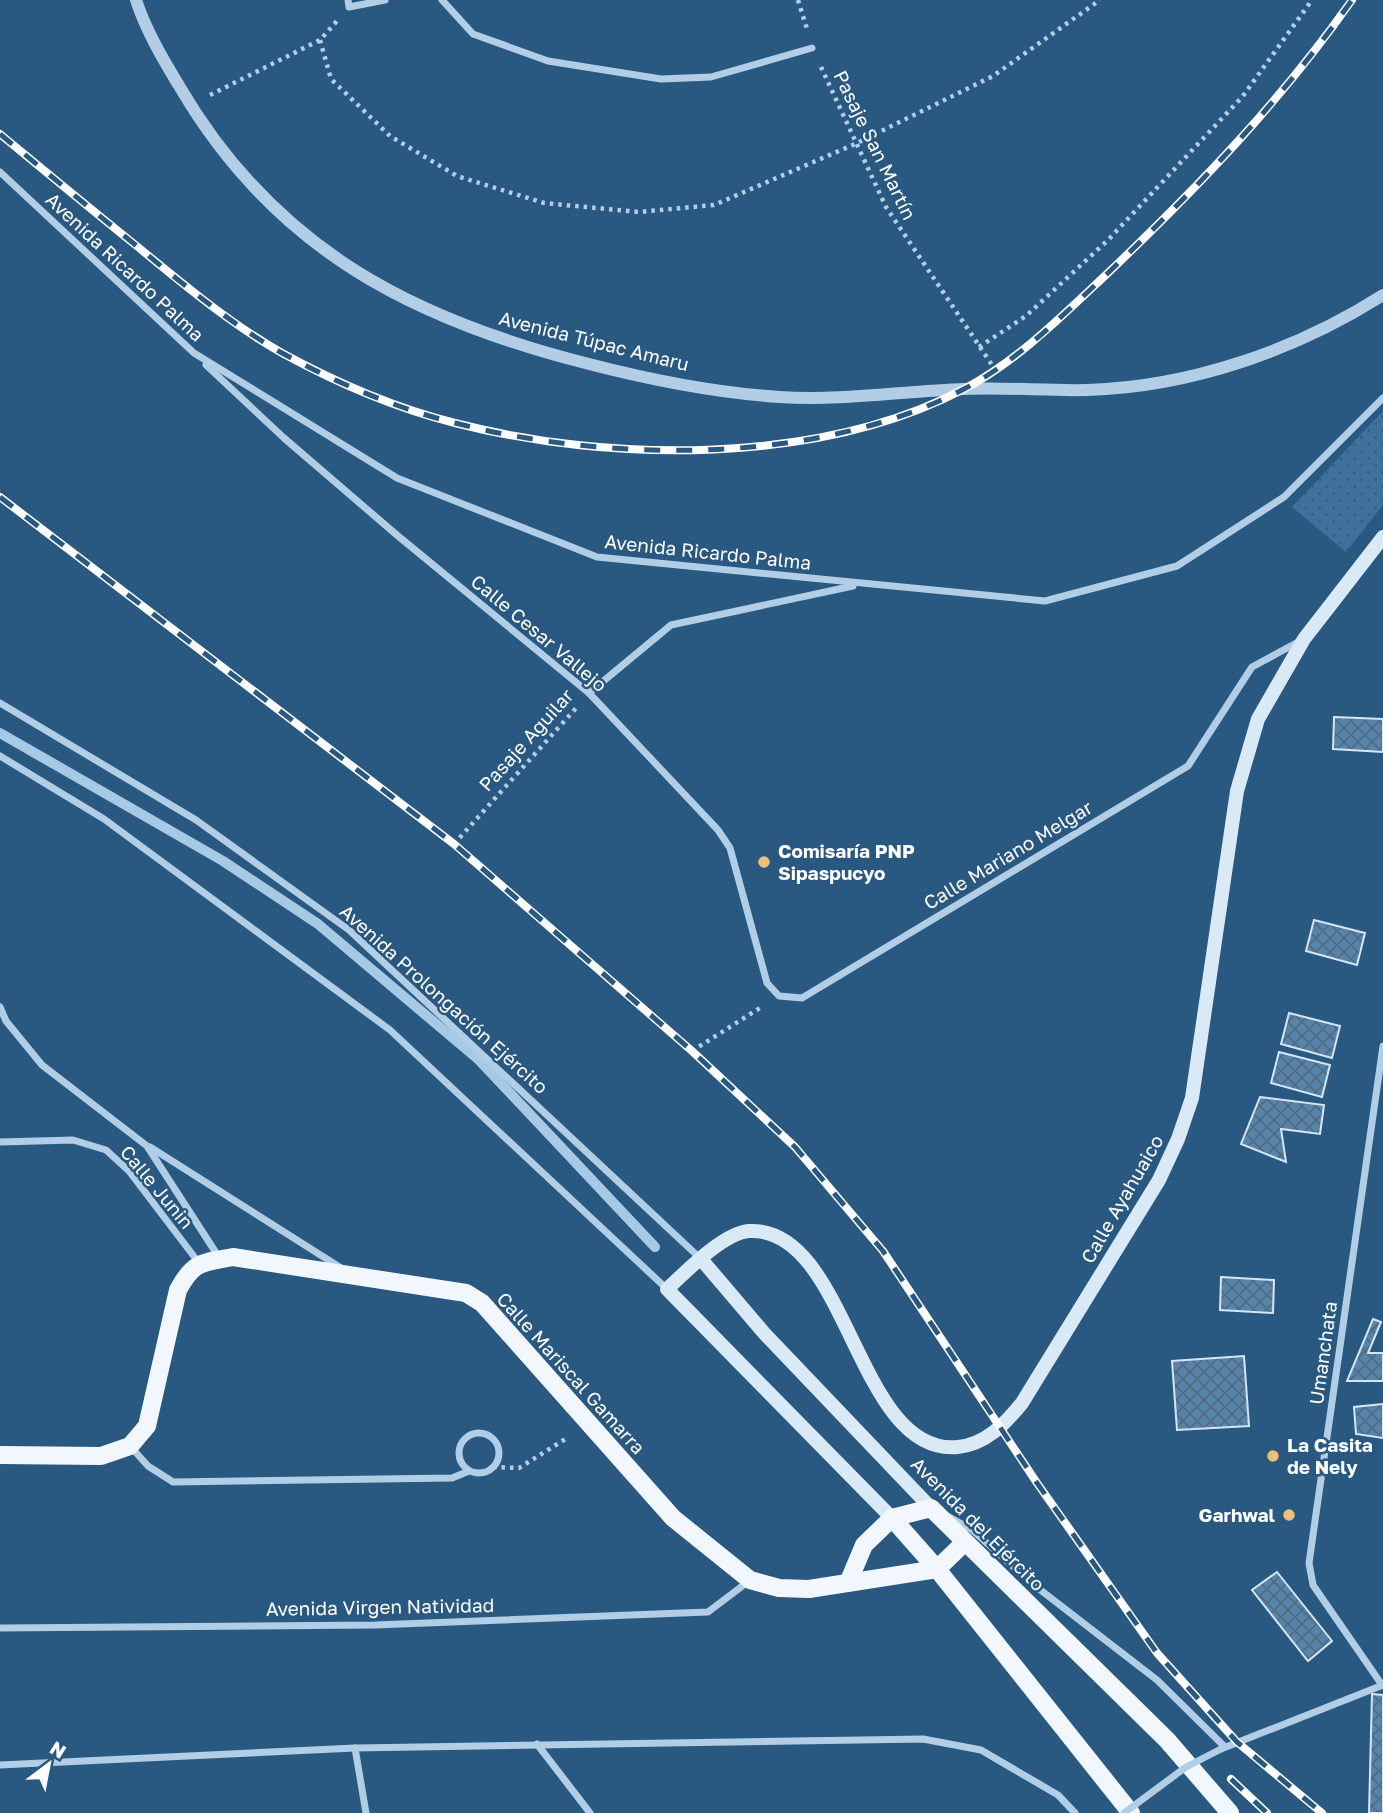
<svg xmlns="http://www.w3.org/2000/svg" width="1383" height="1813" font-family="'Golos Text',sans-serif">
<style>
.grass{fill:url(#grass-dots)}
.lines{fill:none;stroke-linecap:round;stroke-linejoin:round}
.stream{stroke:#a6cae6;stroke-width:10}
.building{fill:url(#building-cross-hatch);stroke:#d4e6f5;stroke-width:2}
.path{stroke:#b1cee6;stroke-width:4.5;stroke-dasharray:3.5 5;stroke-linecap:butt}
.minor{stroke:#b1cee6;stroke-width:7}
.tertiary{stroke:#b1cee6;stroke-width:12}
.secondary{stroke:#dae9f6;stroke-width:14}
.primary{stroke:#f2f7fd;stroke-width:18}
.rail-casing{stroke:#fff;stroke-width:8}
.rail{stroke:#295881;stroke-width:5;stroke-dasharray:16;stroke-linecap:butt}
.minor-bridge{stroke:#b1cee6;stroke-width:7}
.poi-dot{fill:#edbf78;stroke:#295881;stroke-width:2.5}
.labels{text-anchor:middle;stroke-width:5;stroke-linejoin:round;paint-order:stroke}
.street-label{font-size:19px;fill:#fff;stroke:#295881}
.poi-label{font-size:19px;font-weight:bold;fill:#fff;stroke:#295881;text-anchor:start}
</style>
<defs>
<pattern id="grass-dots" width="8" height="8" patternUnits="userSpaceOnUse" patternTransform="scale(1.75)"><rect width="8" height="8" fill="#3e729e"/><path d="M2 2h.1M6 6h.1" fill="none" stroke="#465b6d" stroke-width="1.8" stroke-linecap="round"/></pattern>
<pattern id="building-cross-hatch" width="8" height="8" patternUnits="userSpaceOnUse" patternTransform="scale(1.75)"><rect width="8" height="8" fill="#5684ab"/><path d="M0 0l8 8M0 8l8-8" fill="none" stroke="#526b80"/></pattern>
</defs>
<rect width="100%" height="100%" fill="#295881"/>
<polygon class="grass" points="1383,411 1383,505 1346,552 1292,507"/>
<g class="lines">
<polyline class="stream" points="0,733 223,861 318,924 479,1060 655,1247"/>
</g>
<g class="building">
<polygon points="1334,717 1383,719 1383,752 1333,749"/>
<polygon points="1314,920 1365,933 1357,965 1306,951"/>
<polygon points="1289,1013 1340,1026 1332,1058 1281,1044"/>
<polygon points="1279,1052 1330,1065 1322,1097 1271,1083"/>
<polygon points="1260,1097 1324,1105 1320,1134 1281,1129 1286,1162 1241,1144"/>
<polygon points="1221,1277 1274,1280 1273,1313 1220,1310"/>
<polygon points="1373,1319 1381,1322 1368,1353 1383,1353 1383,1381 1347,1381"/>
<polygon points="1244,1356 1249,1426 1177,1430 1172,1361"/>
<polygon points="1383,1404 1383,1438 1356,1434 1354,1407"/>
<polygon points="1277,1572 1332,1641 1308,1661 1252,1590"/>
<polygon points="1372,1694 1383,1695 1383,1813 1369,1813"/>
</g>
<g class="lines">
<g class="path">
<polyline points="798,0 807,29"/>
<polyline points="320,40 331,79 390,136 457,176 544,203 639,212 714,205 855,144 993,76 1100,0"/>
<polyline points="821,67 886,207 992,365"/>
<polyline points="210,95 320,40 337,21"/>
<polyline points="979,347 1026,316 1108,240 1243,96 1312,0"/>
<polyline points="454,844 577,707"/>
<polyline points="692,1051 763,1006"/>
<polyline points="493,1467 519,1468 567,1438"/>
</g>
<g class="minor">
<polyline points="348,0 349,7 385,0"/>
<polyline points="442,0 473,34 548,61 661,79 711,77 812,48"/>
<polyline points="0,172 194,353 397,478 597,557 1045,601 1177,566 1284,497 1383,398"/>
<polyline points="206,365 284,438 398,536 589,693 718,830 730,848 767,983 779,996 802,998 1188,766 1252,667 1300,641"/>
<polyline points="589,693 671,625 853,586"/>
<polyline points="0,703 196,820 349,930 701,1259"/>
<polyline points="0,756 104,819 390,1030 667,1289"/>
<polyline points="0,1007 6,1021 42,1065 147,1146 220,1259"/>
<polyline points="0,1142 73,1140 106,1150 129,1171 199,1263"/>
<polyline points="150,1147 341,1268"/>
<circle cx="479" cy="1453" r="20"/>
<polyline points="131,1447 148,1466 173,1482 452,1478 469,1471"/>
<polyline points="949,1517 971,1529 1034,1585 1157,1680 1225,1747"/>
<polyline points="0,1628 375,1625 708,1612 749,1581"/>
<polyline points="1382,1685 1313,1585 1309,1563 1383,1046"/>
<polyline points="537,1744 590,1813"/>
<polyline points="355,1748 366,1813"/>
<polyline points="1221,1749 1383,1685"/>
<polyline points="0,1765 355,1748 923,1739 981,1750 1058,1795 1075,1813"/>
</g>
<path class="tertiary" d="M136 0C146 31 164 61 181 89 276 250 414 320 589 364 651 380 716 393 780 397 842 401 903 391 965 389 1006 387 1046 391 1087 390 1190 387 1297 350 1383 295"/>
<g class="secondary">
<polyline points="701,1259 764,1333 931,1508"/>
<path d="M892 1518 667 1289C686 1272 723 1233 749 1231 849 1226 856 1457 958 1447 986 1444 1005 1424 1022 1403L1159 1180 1178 1139 1192 1098 1237 791 1258 719 1304 639 1383 537"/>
</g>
<g class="primary">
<path d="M0 1455 101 1456 130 1446 147 1426 178 1290C194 1260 203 1263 233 1257L466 1293 482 1303 673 1518 750 1580 779 1588 809 1589 937 1569 965 1542"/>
<polyline points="892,1518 937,1569 1131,1813"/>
<polyline points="848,1583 864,1545 892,1518 931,1508 1167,1740 1230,1813"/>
</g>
<defs>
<g id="rail">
<path d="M0 134C46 172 92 210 138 247 184 285 231 324 282 353 337 383 395 408 455 423 611 463 819 465 964 389 1019 360 1064 314 1109 272 1199 186 1280 102 1352 0"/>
<polyline points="0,497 454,844 692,1051 795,1147 883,1251 1037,1483 1157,1653 1237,1742 1322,1813"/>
<polyline points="1231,1779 1267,1813"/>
</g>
</defs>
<use href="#rail" class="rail-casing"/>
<use href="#rail" class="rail"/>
<polyline class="minor-bridge" points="1124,1813 1186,1767 1221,1749"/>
</g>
<g class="poi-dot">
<circle cx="764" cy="862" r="7"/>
<circle cx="1273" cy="1456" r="7"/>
<circle cx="1289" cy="1515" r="7"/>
</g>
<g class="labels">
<g class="street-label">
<text transform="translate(875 145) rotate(64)" y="7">Pasaje San Martín</text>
<text transform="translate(125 267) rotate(43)" y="7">Avenida Ricardo Palma</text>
<text transform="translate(594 341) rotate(14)" y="7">Avenida Túpac Amaru</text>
<text transform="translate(708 552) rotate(6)" y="7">Avenida Ricardo Palma</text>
<text transform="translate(539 633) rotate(40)" y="7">Calle Cesar Vallejo</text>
<text transform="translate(526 740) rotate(-48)" y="7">Pasaje Aguilar</text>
<text transform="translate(1008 855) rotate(-31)" y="7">Calle Mariano Melgar</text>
<text transform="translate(444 999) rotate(42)" y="7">Avenida Prolongación Ejército</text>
<text transform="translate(157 1187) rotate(50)" y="7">Calle Junin</text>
<text transform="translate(1122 1199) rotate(-60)" y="7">Calle Ayahuaico</text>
<text transform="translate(1323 1353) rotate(-82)" y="7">Umanchata</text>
<text transform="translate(571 1373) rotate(48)" y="7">Calle Mariscal Gamarra</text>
<text transform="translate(978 1524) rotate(45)" y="7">Avenida del Ejército</text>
<text transform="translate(380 1607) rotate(-1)" y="7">Avenida Virgen Natividad</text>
</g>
<g class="poi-label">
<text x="778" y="858">Comisaría PNP<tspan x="778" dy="22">Sipaspucyo</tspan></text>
<text x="1287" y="1452">La Casita<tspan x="1287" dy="22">de Nely</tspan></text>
<text x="1275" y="1522" text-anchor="end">Garhwal</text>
</g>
</g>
<g transform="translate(49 1764) rotate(32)" stroke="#295881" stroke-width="5" paint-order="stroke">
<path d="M0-5L12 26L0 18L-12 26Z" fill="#ffffff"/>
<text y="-10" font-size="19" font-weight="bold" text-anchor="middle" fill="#ffffff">N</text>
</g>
</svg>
